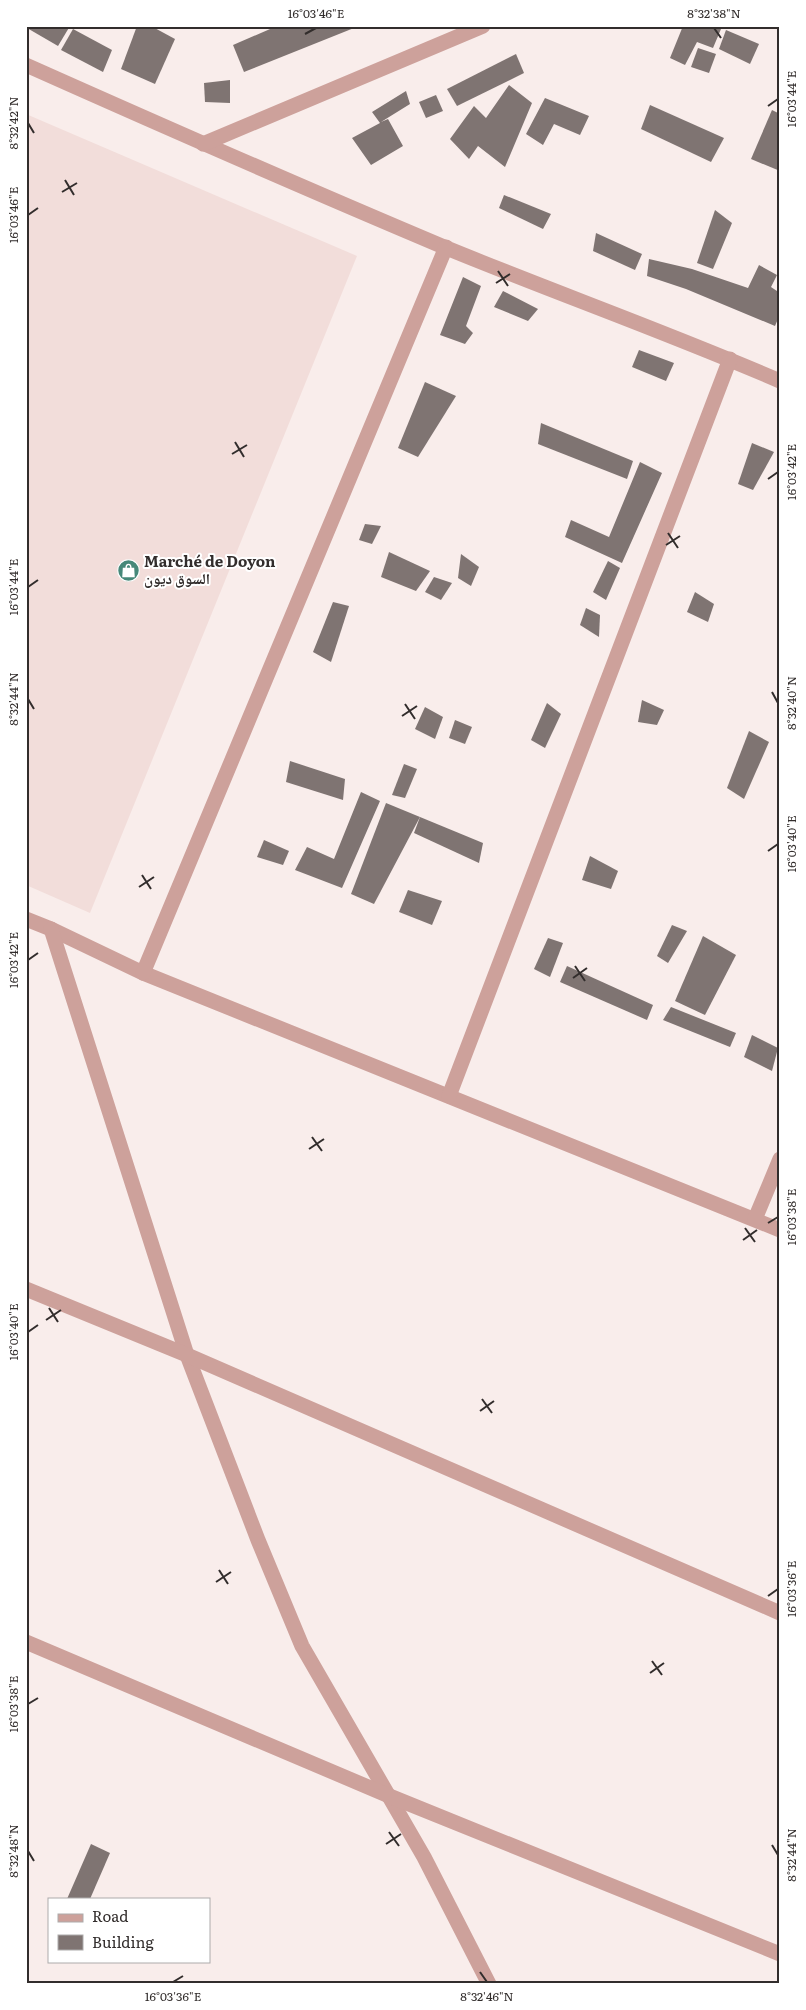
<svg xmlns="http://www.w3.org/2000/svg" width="806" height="2010" font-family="Literata,'Noto Naskh Arabic',serif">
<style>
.built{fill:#f2ddda}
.building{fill:#7f7472}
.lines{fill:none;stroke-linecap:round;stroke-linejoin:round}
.street{stroke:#cda19b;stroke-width:15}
.ticks{fill:none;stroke:#322d2c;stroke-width:2}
.labels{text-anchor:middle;stroke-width:4;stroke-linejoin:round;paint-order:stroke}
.poi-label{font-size:15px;font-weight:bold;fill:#322d2c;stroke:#fff;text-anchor:start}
.neatline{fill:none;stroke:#322d2c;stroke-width:2}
.ticks-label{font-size:12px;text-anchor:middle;fill:#322d2c}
</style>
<rect width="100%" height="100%" fill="#f9edeb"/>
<polygon class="built" points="26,114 357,256 90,913 26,885"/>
<g class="building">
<polygon points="27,26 70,26 58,46 27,28"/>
<polygon points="137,26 151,26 175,39 155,84 121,69"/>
<polygon points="277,26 352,26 354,28 244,72 233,45"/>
<polygon points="683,26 716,26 721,29 713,48 697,42 685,65 670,58"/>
<polygon points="73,29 112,50 103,72 61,50"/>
<polygon points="726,30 759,44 750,64 719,49"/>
<polygon points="698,48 716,54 709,73 691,67"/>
<polygon points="516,54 524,73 457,106 447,89"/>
<polygon points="230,80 230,103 205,102 204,83"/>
<polygon points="509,85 532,103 505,167 478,146 469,159 450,139 474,106 486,118"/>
<polygon points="406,91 410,104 381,122 388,119 403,146 371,165 352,138 380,123 372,112"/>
<polygon points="436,95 443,111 426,118 419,102"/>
<polygon points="545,98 589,116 580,135 554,124 543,145 526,134"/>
<polygon points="650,105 724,138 711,162 641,129"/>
<polygon points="772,110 780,114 780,171 751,159"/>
<polygon points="504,195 551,214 543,229 499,208"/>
<polygon points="715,210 732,223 713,269 697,263"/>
<polygon points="596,233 642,254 635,270 593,251"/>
<polygon points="649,259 692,269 748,288 759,265 777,275 771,287 780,293 780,314 775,326 686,289 647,276"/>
<polygon points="463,277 481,286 466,326 473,333 465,344 440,335"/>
<polygon points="503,291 538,309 528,321 494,307"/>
<polygon points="639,350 674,363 666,381 632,367"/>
<polygon points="425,382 456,396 418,457 398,448"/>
<polygon points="541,423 633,461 627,479 538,444"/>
<polygon points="752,443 774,452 753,490 738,484"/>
<polygon points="640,462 662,473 622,563 565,537 571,520 609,537"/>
<polygon points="365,524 381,526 372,544 359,540"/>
<polygon points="389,552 430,571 416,591 381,577"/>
<polygon points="461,554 479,567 471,586 458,578"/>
<polygon points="608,561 620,568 606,600 593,592"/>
<polygon points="434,577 452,583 441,600 425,592"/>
<polygon points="695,592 714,604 708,622 687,612"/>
<polygon points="333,602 349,606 331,662 313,652"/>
<polygon points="586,608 600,615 599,637 580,625"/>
<polygon points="642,700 664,710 657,725 638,722"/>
<polygon points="547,703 561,714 545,748 531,740"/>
<polygon points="425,707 443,717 435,739 415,729"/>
<polygon points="455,720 472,727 465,744 449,738"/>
<polygon points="749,731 769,742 744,799 727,788"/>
<polygon points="290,761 345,779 343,800 286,782"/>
<polygon points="404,764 417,769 405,798 392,795"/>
<polygon points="361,792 380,801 342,888 295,870 307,847 334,859"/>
<polygon points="386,803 420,817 374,904 351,894"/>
<polygon points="420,817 483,843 479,863 414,833"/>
<polygon points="264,840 289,851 283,865 257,857"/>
<polygon points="590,856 618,871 611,889 582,880"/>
<polygon points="408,890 442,901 432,925 399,912"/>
<polygon points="672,925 687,931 668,963 657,956"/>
<polygon points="703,936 736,955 705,1015 675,1001"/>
<polygon points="548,938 563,943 550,977 534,969"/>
<polygon points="567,966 653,1005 647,1020 560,982"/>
<polygon points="671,1007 736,1033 730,1047 663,1020"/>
<polygon points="752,1035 778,1048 772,1071 744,1057"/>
<polygon points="91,1844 110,1853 90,1899 67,1899"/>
</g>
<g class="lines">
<g class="street">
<path d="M26 65C165 127 304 188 444 247 556 293 669 333 780 381"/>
<polyline points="203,144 483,26"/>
<polyline points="26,919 51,929 143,973 780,1230"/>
<polyline points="51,929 187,1355 258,1540 302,1646 424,1857 489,1984"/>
<polyline points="143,973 446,247"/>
<polyline points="449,1096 730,359"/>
<polyline points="755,1219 780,1159"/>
<polyline points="26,1289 187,1355 780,1613"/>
<polyline points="26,1642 387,1795 780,1954"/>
</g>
</g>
<path class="ticks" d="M714 28 721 38M305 34 316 28M768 106 778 99M28 123 34 133M65 180 74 195M62 192 77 183M28 215 38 208M498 271 508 286M496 283 510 274M235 442 244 457M232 454 247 445M768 479 778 472M668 533 678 548M666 545 680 536M28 587 38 580M772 692 778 703M28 699 34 709M405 704 415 719M402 716 417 706M768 851 778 844M142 875 151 889M139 887 154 877M28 960 38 953M575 966 585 981M573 978 587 968M312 1137 322 1151M309 1149 324 1139M768 1223 778 1217M745 1228 755 1242M743 1240 757 1230M49 1308 58 1322M46 1320 61 1310M28 1332 38 1325M482 1399 492 1413M480 1411 494 1401M219 1570 228 1584M216 1582 231 1572M768 1596 778 1589M652 1661 662 1675M650 1673 664 1663M28 1704 38 1698M389 1832 399 1846M386 1844 401 1834M772 1845 778 1855M28 1851 34 1861M480 1972 487 1982M173 1982 183 1976"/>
<defs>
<symbol id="shop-disc" viewBox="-11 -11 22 22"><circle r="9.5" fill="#468879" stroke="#fff"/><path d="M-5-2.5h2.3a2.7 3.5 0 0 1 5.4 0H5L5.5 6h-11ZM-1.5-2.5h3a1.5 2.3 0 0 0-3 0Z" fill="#fff"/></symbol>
</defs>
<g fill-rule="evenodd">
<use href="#shop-disc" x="116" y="558" width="25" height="25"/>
</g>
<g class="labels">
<g class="poi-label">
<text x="144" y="567">Marché de Doyon<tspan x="144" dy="17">السوق ديون</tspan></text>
</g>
</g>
<rect width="806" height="2010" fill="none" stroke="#ffffff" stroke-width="55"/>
<rect x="48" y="1898" width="162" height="65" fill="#ffffff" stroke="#adabab"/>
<rect x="58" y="1914" width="25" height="8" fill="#cda19b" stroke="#adabab"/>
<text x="92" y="1922" font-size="15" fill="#322d2c">Road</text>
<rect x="58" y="1935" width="25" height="15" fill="#7f7472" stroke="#adabab"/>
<text x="92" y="1948" font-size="15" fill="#322d2c">Building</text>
<rect x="28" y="28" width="750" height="1954" class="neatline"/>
<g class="ticks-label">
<text x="316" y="18">16°03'46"E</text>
<text x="714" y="18">8°32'38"N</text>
<text transform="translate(792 99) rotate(-90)" y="4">16°03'44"E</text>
<text transform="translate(14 123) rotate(-90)" y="4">8°32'42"N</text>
<text transform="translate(14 215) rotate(-90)" y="4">16°03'46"E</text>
<text transform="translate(792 472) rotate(-90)" y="4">16°03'42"E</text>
<text transform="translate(14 587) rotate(-90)" y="4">16°03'44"E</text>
<text transform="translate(14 699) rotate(-90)" y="4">8°32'44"N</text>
<text transform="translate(792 703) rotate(-90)" y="4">8°32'40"N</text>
<text transform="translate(792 844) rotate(-90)" y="4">16°03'40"E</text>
<text transform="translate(14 960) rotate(-90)" y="4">16°03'42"E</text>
<text transform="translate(792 1217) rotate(-90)" y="4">16°03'38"E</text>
<text transform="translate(14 1332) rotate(-90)" y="4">16°03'40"E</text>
<text transform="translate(792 1589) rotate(-90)" y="4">16°03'36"E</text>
<text transform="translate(14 1704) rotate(-90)" y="4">16°03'38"E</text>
<text transform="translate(14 1851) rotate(-90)" y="4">8°32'48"N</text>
<text transform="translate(792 1855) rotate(-90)" y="4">8°32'44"N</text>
<text x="173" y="2001">16°03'36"E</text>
<text x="487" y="2001">8°32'46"N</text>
</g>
</svg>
